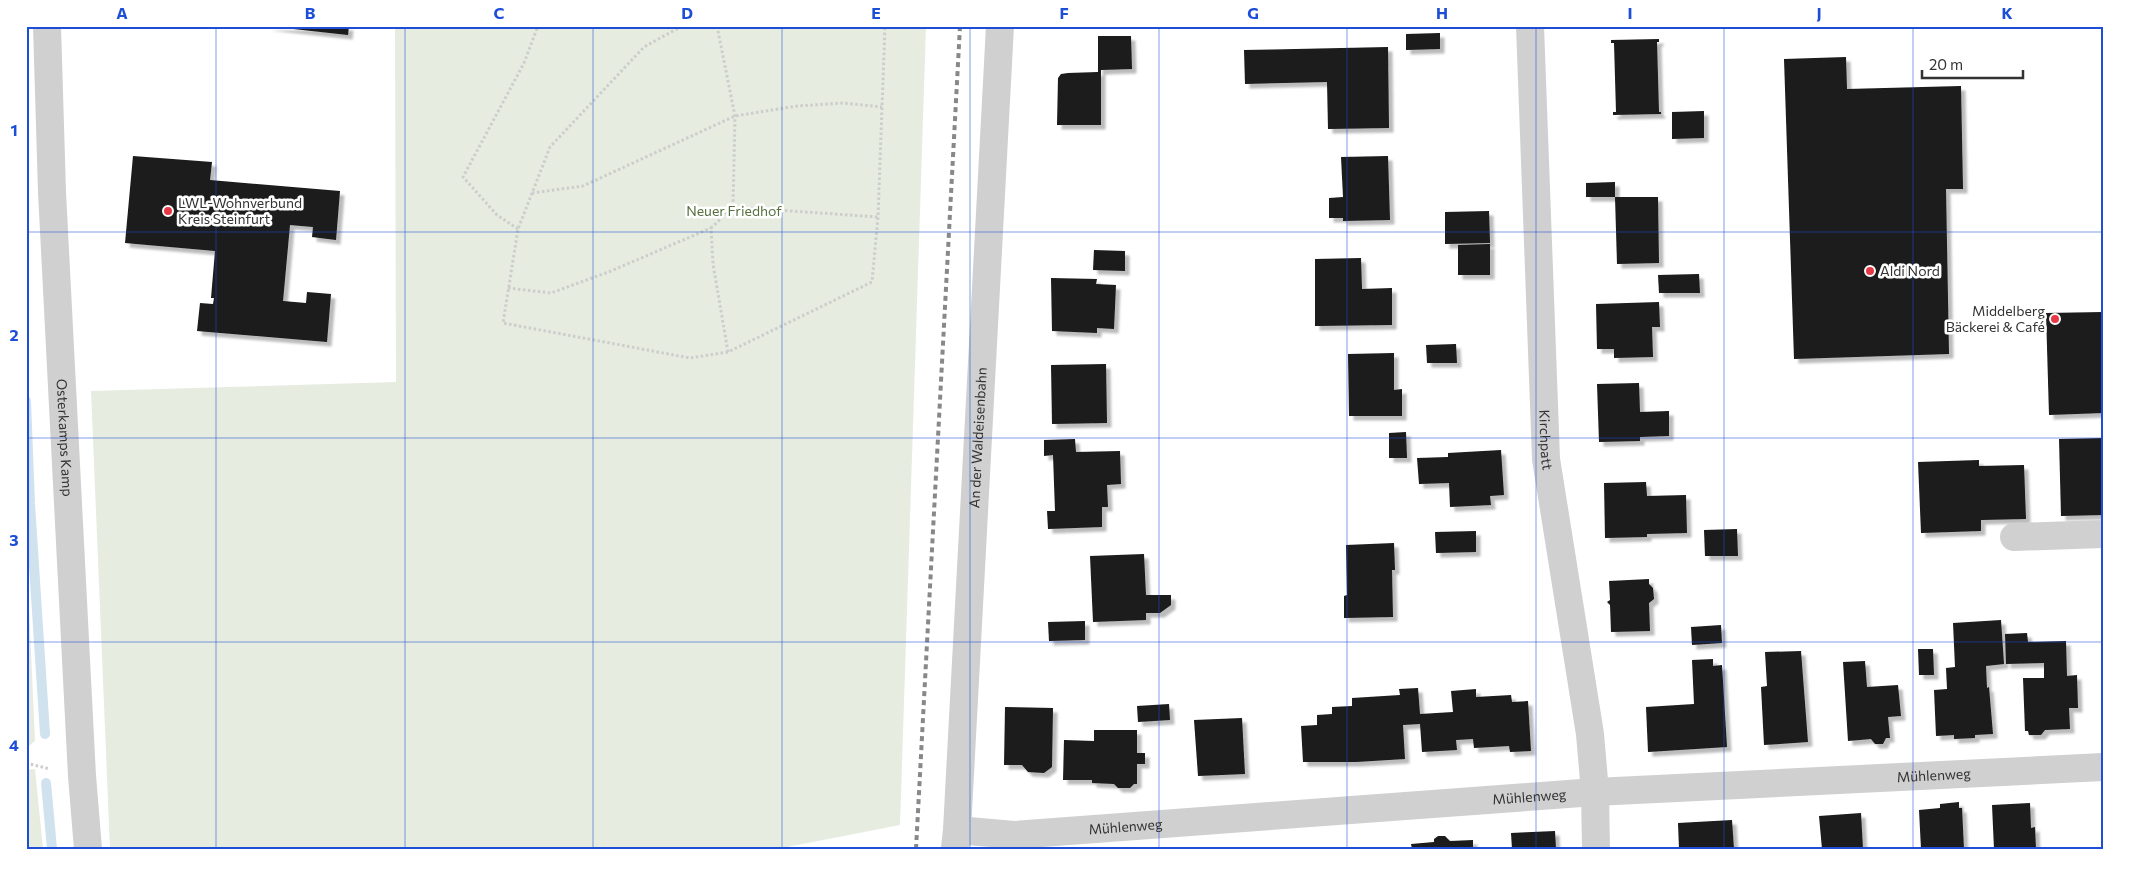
<svg xmlns="http://www.w3.org/2000/svg" width="2129" height="875" font-family="Commissioner,sans-serif">
<style>
.green{fill:#e6ecdf}
.lines{fill:none;stroke-linecap:round;stroke-linejoin:round}
.stream{stroke:#cfe2ee;stroke-width:10}
.building{fill:#1a1a1a;filter:url(#shadow)}
.path{stroke:#cdcdcd;stroke-width:3;stroke-dasharray:2.5 2.5;stroke-linecap:butt}
.minor{stroke:#d0d0d0;stroke-width:28}
.rail{stroke:#888;stroke-width:4;stroke-dasharray:5 4;stroke-linecap:butt}
.grid{fill:none;stroke:#1d4ed8;stroke-width:1;stroke-opacity:0.55}
.poi-dot{fill:#e63946;stroke:#fff;stroke-width:2}
.labels{text-anchor:middle;stroke-width:5;stroke-linejoin:round;paint-order:stroke}
.poi-label{font-size:14px;fill:#333;stroke:#fff;text-anchor:start}
.park-label{font-size:14px;fill:#56703f;stroke:#fff}
.street-label{font-size:14px;fill:#333;stroke:#fff}
.neatline{fill:none;stroke:#1d4ed8;stroke-width:2}
.grid-label{font-size:16px;text-anchor:middle;font-weight:bold;fill:#1d4ed8}
</style>
<defs>
<filter id="shadow"><feDropShadow dx="4.5" dy="4.5" stdDeviation="1" flood-color="#0004"/></filter>
</defs>
<rect width="100%" height="100%" fill="#fff"/>
<g class="green">
<polygon points="395,26 926,26 900,825 777,849 110,849 91,391 396,382"/>
<polygon points="26,541 35,741 26,748"/>
<polygon points="35,769 43,849 26,849 26,770"/>
</g>
<g class="lines">
<g class="stream">
<polyline points="26,401 30,504 45,734"/>
<polyline points="46,783 52,849"/>
</g>
</g>
<g class="building">
<polygon points="266,26 349,26 348,35"/>
<polygon points="1440,33 1440,49 1406,50 1406,34"/>
<polygon points="1098,36 1131,36 1132,69 1101,70 1101,125 1057,125 1058,78 1061,74 1068,73 1098,72"/>
<polygon points="1659,39 1659,42 1657,42 1659,112 1661,112 1661,114 1613,115 1613,112 1616,112 1614,43 1611,43 1611,40"/>
<polygon points="1388,47 1389,128 1328,129 1327,82 1245,84 1244,50"/>
<polygon points="1846,57 1847,89 1961,86 1963,189 1946,189 1949,354 1794,359 1784,59"/>
<polygon points="1704,111 1704,138 1672,139 1672,112"/>
<polygon points="133,156 212,162 210,180 340,191 336,240 312,237 313,227 290,225 283,301 306,303 307,292 331,294 327,342 197,331 200,303 213,304 214,298 211,298 215,251 125,243"/>
<polygon points="1388,156 1390,220 1343,221 1343,218 1329,218 1329,198 1343,197 1341,157"/>
<polygon points="1615,182 1615,197 1586,197 1586,183"/>
<polygon points="1615,197 1658,197 1659,263 1617,264"/>
<polygon points="1489,211 1490,243 1445,244 1445,212"/>
<polygon points="1490,244 1490,275 1458,275 1458,245"/>
<polygon points="1094,250 1125,251 1125,271 1093,270"/>
<polygon points="1361,258 1362,289 1392,288 1392,325 1315,326 1315,259"/>
<polygon points="1699,274 1700,293 1659,293 1658,275"/>
<polygon points="1051,278 1097,279 1096,284 1116,285 1114,329 1097,328 1097,333 1052,331"/>
<polygon points="1659,302 1660,327 1652,327 1653,357 1614,358 1614,349 1597,349 1596,304"/>
<polygon points="2103,312 2103,413 2049,415 2046,313"/>
<polygon points="1456,344 1457,363 1427,363 1426,345"/>
<polygon points="1394,353 1394,390 1402,389 1402,416 1349,416 1348,354"/>
<polygon points="1106,364 1107,423 1052,424 1051,365"/>
<polygon points="1639,383 1640,412 1669,411 1669,436 1640,437 1640,441 1599,442 1597,384"/>
<polygon points="1406,432 1407,458 1389,458 1389,433"/>
<polygon points="2103,438 2103,515 2061,516 2059,439"/>
<polygon points="1075,439 1076,452 1120,451 1121,484 1107,485 1108,507 1102,507 1102,527 1048,529 1047,511 1055,511 1053,455 1044,456 1044,440"/>
<polygon points="1501,450 1504,495 1490,496 1491,505 1450,507 1449,483 1419,484 1417,458 1448,457 1448,453"/>
<polygon points="1979,460 1979,466 2024,465 2026,519 1981,520 1981,531 1921,533 1918,462"/>
<polygon points="1646,482 1647,496 1686,495 1687,533 1647,534 1647,537 1605,538 1604,483"/>
<polygon points="1737,529 1738,556 1705,556 1704,530"/>
<polygon points="1476,531 1476,552 1436,553 1435,532"/>
<polygon points="1394,543 1395,570 1392,570 1393,617 1344,618 1344,596 1347,595 1346,545"/>
<polygon points="1144,554 1146,595 1171,595 1171,605 1160,613 1146,613 1146,620 1093,622 1090,556"/>
<polygon points="1649,579 1649,584 1653,588 1654,599 1649,603 1650,631 1611,632 1610,605 1607,602 1610,600 1609,581"/>
<polygon points="2001,620 2004,664 1986,666 1987,688 1989,687 1993,734 1975,735 1975,738 1954,739 1954,735 1936,736 1934,690 1947,689 1946,668 1955,667 1953,623"/>
<polygon points="1085,621 1085,640 1049,641 1048,622"/>
<polygon points="1721,625 1722,643 1692,645 1691,627"/>
<polygon points="2027,633 2028,642 2066,641 2067,676 2077,675 2078,708 2069,708 2070,729 2045,730 2041,735 2029,735 2028,731 2025,731 2023,678 2044,678 2044,663 2006,664 2005,634"/>
<polygon points="1918,649 1933,649 1934,675 1919,675"/>
<polygon points="1801,651 1808,742 1764,745 1761,687 1767,686 1765,652"/>
<polygon points="1713,659 1713,666 1722,665 1727,747 1648,752 1646,707 1694,704 1692,660"/>
<polygon points="1865,661 1867,687 1898,685 1901,716 1888,717 1890,738 1886,738 1883,744 1875,744 1871,739 1848,741 1843,662"/>
<polygon points="1418,688 1420,714 1453,712 1451,691 1476,689 1476,697 1511,695 1512,702 1528,701 1531,751 1510,752 1509,746 1474,748 1473,739 1456,740 1457,750 1422,752 1420,724 1403,725 1405,759 1356,762 1303,762 1301,726 1317,725 1317,715 1332,714 1332,707 1352,706 1352,698 1400,695 1399,689"/>
<polygon points="1169,704 1170,720 1138,722 1137,706"/>
<polygon points="1005,707 1053,708 1052,767 1044,773 1028,772 1022,765 1004,765"/>
<polygon points="1242,718 1245,774 1198,776 1194,720"/>
<polygon points="1094,730 1137,730 1137,753 1145,753 1145,764 1137,764 1137,784 1134,784 1130,788 1118,788 1114,784 1092,783 1092,780 1063,780 1064,740 1094,741"/>
<polygon points="1959,802 1959,808 1962,808 1964,849 1921,849 1919,810 1940,808 1940,804"/>
<polygon points="2030,803 2031,828 2035,827 2036,849 1994,849 1992,805"/>
<polygon points="1861,813 1863,849 1822,849 1819,816"/>
<polygon points="1732,820 1734,849 1679,849 1678,823"/>
<polygon points="1555,831 1556,849 1512,849 1511,833"/>
<polygon points="1438,836 1445,836 1450,841 1473,840 1473,849 1412,849 1411,844 1434,842 1434,839"/>
</g>
<g class="lines">
<g class="path">
<polyline points="682,26 644,47 550,147 518,229 503,323 690,358 728,352 872,282 878,217 885,26"/>
<polyline points="717,26 735,116 733,207 878,217"/>
<polyline points="532,193 583,186 735,116 797,106 843,103 882,107"/>
<polyline points="518,229 497,215 463,177 524,63 538,26"/>
<polyline points="508,288 551,293 611,271 711,228"/>
<polyline points="728,352 713,264 711,228 733,207"/>
<polyline points="26,763 50,769"/>
</g>
<g class="minor">
<path id="s1" d="M47 26 52 192 82 776 88 849"/>
<path id="s2" d="M1530 26 1546 459 1590 734 1595 792 1596 849"/>
<polyline points="2014,537 2103,534"/>
<path id="s3" d="M957 830 1014 835 1595 792 2103 767"/>
<path id="s4" d="M955 848 957 830 1000 26"/>
</g>
<polyline class="rail" points="916,849 960,26"/>
</g>
<path class="grid" d="M216 26V849M405 26V849M593 26V849M782 26V849M970 26V849M1159 26V849M1347 26V849M1536 26V849M1724 26V849M1913 26V849M26 232H2103M26 438H2103M26 642H2103"/>
<g class="poi-dot">
<circle cx="168" cy="211" r="5"/>
<circle cx="1870" cy="271" r="5"/>
<circle cx="2055" cy="319" r="5"/>
</g>
<g class="labels">
<g class="poi-label">
<text x="178" y="208">LWL-Wohnverbund<tspan x="178" dy="16">Kreis Steinfurt</tspan></text>
<text x="1880" y="276">Aldi Nord</text>
<text x="2045" y="316" text-anchor="end">Middelberg<tspan x="2045" dy="16">Bäckerei &amp; Café</tspan></text>
</g>
<g class="park-label">
<text x="734" y="216">Neuer Friedhof</text>
</g>
<g class="street-label">
<text dy="5" stroke="none"><textPath href="#s1" startOffset="412">Osterkamps Kamp</textPath></text>
<text dy="5" stroke="none"><textPath href="#s4" startOffset="411">An der Waldeisenbahn</textPath></text>
<text dy="5" stroke="none"><textPath href="#s2" startOffset="414">Kirchpatt</textPath></text>
<text dy="5" stroke="none"><textPath href="#s3" startOffset="979">Mühlenweg</textPath></text>
<text dy="5" stroke="none"><textPath href="#s3" startOffset="574">Mühlenweg</textPath></text>
<text dy="5" stroke="none"><textPath href="#s3" startOffset="169">Mühlenweg</textPath></text>
</g>
</g>
<rect width="2129" height="875" fill="none" stroke="#ffffff" stroke-width="55"/>
<path d="M1922 70v8h101v-8" fill="none" stroke="#333333" stroke-width="2.5"/>
<text x="1929" y="70" font-size="15" fill="#333333" stroke="#ffffff" stroke-width="4" paint-order="stroke">20 m</text>
<rect x="28" y="28" width="2074" height="820" class="neatline"/>
<g class="grid-label">
<text x="122" y="19">A</text>
<text x="310" y="19">B</text>
<text x="499" y="19">C</text>
<text x="687" y="19">D</text>
<text x="876" y="19">E</text>
<text x="1064" y="19">F</text>
<text x="1253" y="19">G</text>
<text x="1442" y="19">H</text>
<text x="1630" y="19">I</text>
<text x="1819" y="19">J</text>
<text x="2007" y="19">K</text>
<text x="14" y="136">1</text>
<text x="14" y="341">2</text>
<text x="14" y="546">3</text>
<text x="14" y="751">4</text>
</g>
</svg>
